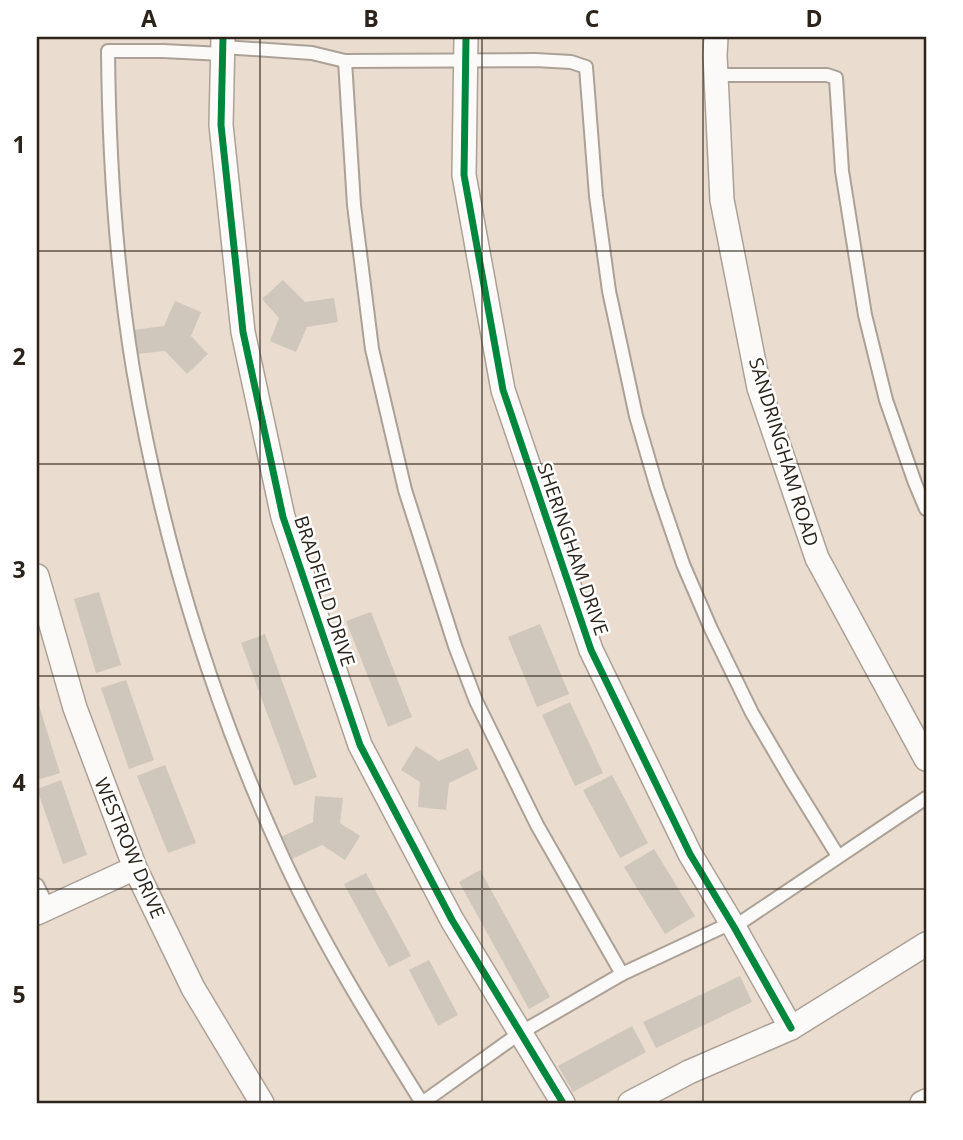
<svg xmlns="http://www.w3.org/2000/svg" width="963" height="1140" font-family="'Open Sans',sans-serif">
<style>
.building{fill:#cfc7bb}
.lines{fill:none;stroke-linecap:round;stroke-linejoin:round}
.lane-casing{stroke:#aba196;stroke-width:16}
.street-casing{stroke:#aba196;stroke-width:26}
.lane{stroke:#fcfaf8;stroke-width:12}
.street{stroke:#fcfaf8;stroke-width:23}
.cycleway-casing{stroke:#fff;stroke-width:11}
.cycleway{stroke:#00873e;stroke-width:7}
.grid{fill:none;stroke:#2c231a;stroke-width:2;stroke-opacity:0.55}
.labels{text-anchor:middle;stroke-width:5;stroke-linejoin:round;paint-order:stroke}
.street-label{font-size:19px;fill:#2c231a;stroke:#fff}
.neatline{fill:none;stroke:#2c231a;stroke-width:2.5}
.grid-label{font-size:23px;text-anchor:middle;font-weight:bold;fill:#2c231a}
</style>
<rect width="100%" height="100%" fill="#eadcce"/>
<g class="building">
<polygon points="283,280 305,302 334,298 338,322 307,327 296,352 270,341 279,318 262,299"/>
<polygon points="175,301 201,312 191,336 208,354 187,374 165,351 136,354 133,330 164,326"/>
<polygon points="99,592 121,665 96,673 74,599"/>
<polygon points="371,612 412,717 388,727 346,621"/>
<polygon points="540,624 569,694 537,707 508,637"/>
<polygon points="265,634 317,777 294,786 241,643"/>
<polygon points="126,680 154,760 129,769 101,688"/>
<polygon points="37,699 60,773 37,780"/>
<polygon points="570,702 603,773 575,786 542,715"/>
<polygon points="416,746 439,761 468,748 478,769 449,783 446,810 418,807 420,782 401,770"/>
<polygon points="165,765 196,843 168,853 137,776"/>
<polygon points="612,775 648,843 620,858 583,790"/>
<polygon points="61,780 87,855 63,864 37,789"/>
<polygon points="315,796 343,798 340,823 360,836 345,860 322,845 292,859 281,837 313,822"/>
<polygon points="654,849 695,916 665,934 624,867"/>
<polygon points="480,870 550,997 529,1009 459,882"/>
<polygon points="366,873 411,956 389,967 344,884"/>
<polygon points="429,960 458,1015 438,1026 409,970"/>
<polygon points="740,976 752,1002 656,1048 643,1022"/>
<polygon points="632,1026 646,1052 573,1092 558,1066"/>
</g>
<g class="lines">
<defs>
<g id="lane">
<path d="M223 54 163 51H108C109 156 116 266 133 369 161 534 210 697 279 849 319 938 371 1021 422 1103L520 1033 622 974 537 825 476 701 455 646 405 490 372 349 354 205 345 61 312 53 223 47"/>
<polyline points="345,61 535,60 571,62 586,67 596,196 609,291 636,416 657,488 683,564 711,629 752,713 790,778 838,856"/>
<polyline points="716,75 827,75 836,78 842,171 865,315 886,400 915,483 926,509"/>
<polyline points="37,885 48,907"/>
<polyline points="734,927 926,798"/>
<polyline points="622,974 731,923"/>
</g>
<g id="street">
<polyline points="223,37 221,125 243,332 283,517 360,745 452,920 563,1103"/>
<polyline points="466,37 464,175 503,390 591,650 690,854 734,927 791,1028"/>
<polyline points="716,37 715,55 722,200 759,388 817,558 926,759"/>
<polyline points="37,576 75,708 135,868 193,988 262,1103"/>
<polyline points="37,913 135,868"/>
<polyline points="630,1103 689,1072 791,1028 926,944"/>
<polyline points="922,1103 926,1101"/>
</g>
</defs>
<use href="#lane" class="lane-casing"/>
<use href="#street" class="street-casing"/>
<use href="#lane" class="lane"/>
<use href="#street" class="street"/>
<defs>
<g id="cycleway">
<polyline points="223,37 221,125 243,332 283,517 360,745 452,920 563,1103"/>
<polyline points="466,37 464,175 503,390 591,650 690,854 734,927 791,1028"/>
</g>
</defs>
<use href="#cycleway" class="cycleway-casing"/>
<use href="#cycleway" class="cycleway"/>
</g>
<path class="grid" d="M260 37V1103M482 37V1103M703 37V1103M37 251H926M37 464H926M37 676H926M37 889H926"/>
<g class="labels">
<g class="street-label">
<text transform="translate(784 452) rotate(73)" y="7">SANDRINGHAM ROAD</text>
<text transform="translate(573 549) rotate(71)" y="7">SHERINGHAM DRIVE</text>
<text transform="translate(325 591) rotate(72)" y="7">BRADFIELD DRIVE</text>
<text transform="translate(130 848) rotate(67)" y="7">WESTROW DRIVE</text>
</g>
</g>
<rect width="963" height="1140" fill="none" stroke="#ffffff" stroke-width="77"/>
<rect x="38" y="38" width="887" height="1064" class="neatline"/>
<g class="grid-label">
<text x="149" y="27">A</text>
<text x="371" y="27">B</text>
<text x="592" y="27">C</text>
<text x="814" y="27">D</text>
<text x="19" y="153">1</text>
<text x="19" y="365">2</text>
<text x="19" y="578">3</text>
<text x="19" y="791">4</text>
<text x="19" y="1003">5</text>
</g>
</svg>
